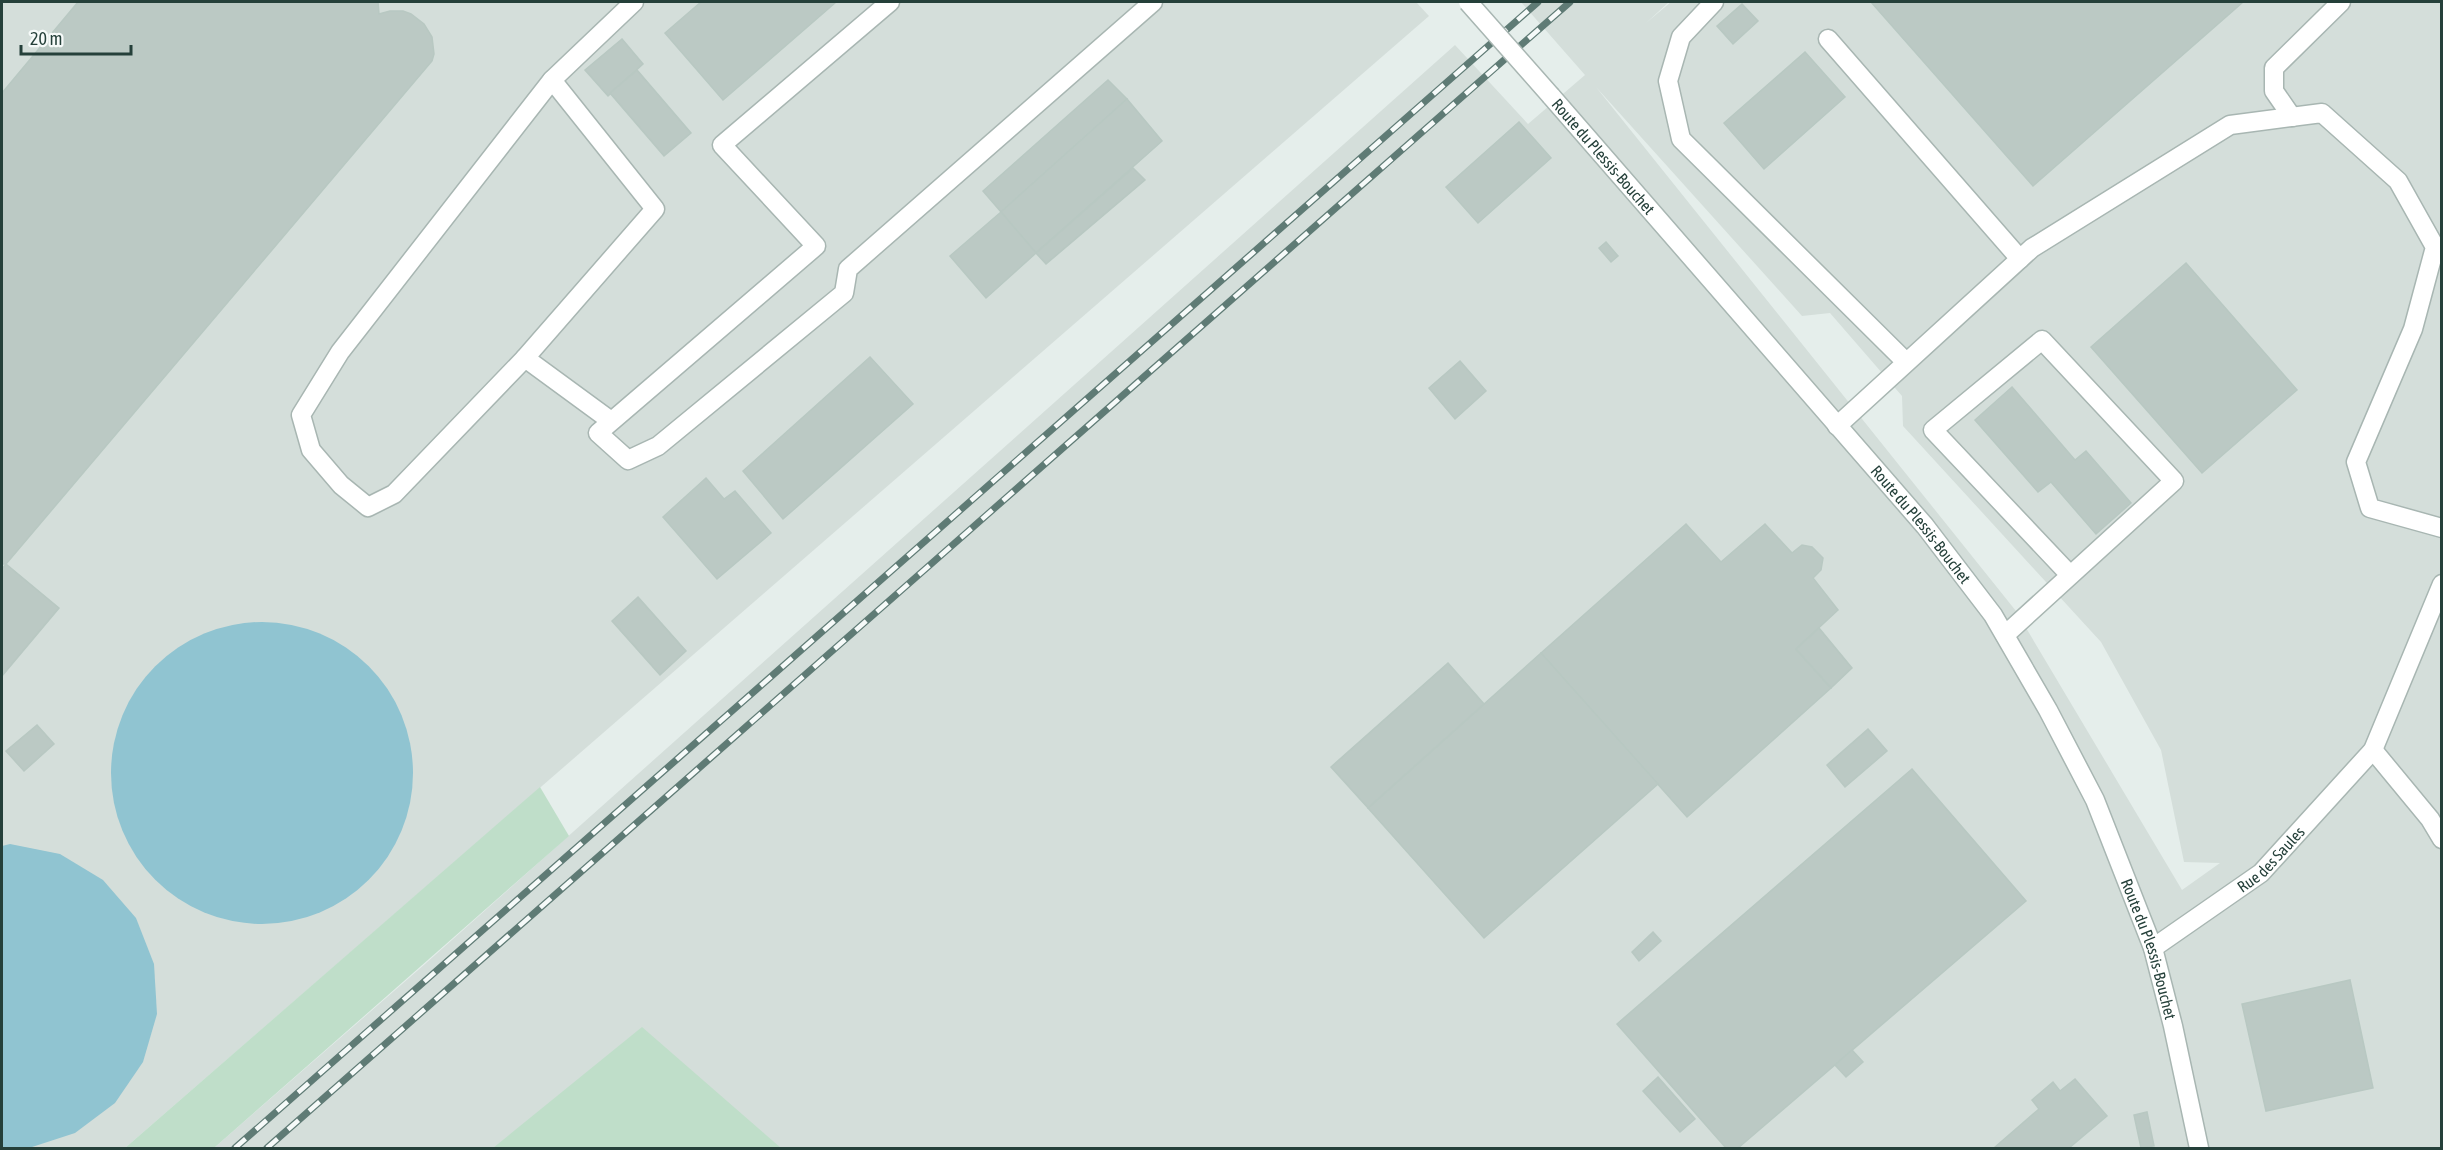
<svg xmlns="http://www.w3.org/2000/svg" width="2443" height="1150" font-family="'Asap Condensed',sans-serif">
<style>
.built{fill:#d4deda;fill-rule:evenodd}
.green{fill:#bfdec9}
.water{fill:#90c4d1}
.building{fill:#bbc9c4;stroke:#b8c8c2;stroke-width:1.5}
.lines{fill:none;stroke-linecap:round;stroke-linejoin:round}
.minor-casing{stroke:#a8b6b2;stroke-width:21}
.minor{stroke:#fff;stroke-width:18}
.rail-casing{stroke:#5f7b75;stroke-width:7}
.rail{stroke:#f6faf9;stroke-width:4.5;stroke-dasharray:14;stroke-linecap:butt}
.minor-bridge-casing{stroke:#a8b6b2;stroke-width:21;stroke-linecap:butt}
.minor-bridge{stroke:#fff;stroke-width:18}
.labels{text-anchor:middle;stroke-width:4.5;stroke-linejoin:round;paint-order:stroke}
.street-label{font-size:16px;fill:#25403a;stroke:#f6faf9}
</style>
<rect width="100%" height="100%" fill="#e5eeeb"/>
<g class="built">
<polygon points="2,2 1416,2 1429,16 125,1148 2,1148"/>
<path d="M1521 2H1669L1646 23 1671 2H2441V1148H214L425 964 1455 45 1528 124 1585 75ZM1596 87 1802 316 1830 313 1902 396 1903 426 2101 642 2161 750 2184 862 2220 863 2182 890 2016 611Z"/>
</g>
<g class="green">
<polygon points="540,787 569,836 214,1148 125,1148"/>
<polygon points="642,1027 781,1148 493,1148"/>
</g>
<g class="water">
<circle cx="262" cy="773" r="151"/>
<polygon points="10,844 60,854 103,880 136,918 154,964 157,1014 143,1062 115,1103 75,1133 29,1148 2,1148 2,846"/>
</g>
<g class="building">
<polygon points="78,2 378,2 379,14 390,11 403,11 411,14 424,24 432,37 434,54 432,61 6,564 2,564 2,93"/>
<polygon points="701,2 836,2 723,100 665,33"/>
<polygon points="1871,2 2243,2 2033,186"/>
<polygon points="1742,4 1758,21 1733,44 1717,26"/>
<polygon points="622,39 643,64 608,96 585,70"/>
<polygon points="1805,52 1845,97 1764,169 1724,123"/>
<polygon points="637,70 691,133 664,156 610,93"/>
<polygon points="1108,80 1127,99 1001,212 983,191"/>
<polygon points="1127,99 1162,141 1036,253 1001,212"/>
<polygon points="1519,122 1551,158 1478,223 1446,187"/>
<polygon points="1133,168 1145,180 1046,264 1036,253"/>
<polygon points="1001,212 1036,253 986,298 950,256"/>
<polygon points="1606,242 1618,256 1611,262 1599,248"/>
<polygon points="2186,263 2297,390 2202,473 2091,347"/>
<polygon points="870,357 913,404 783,519 743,471"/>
<polygon points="1460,361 1486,391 1455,419 1429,388"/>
<polygon points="2012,387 2075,460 2086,451 2131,503 2096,534 2051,482 2038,492 1975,420"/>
<polygon points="706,478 724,499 735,491 771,533 717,579 663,517"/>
<polygon points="1686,524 1721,562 1765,524 1792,553 1802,545 1812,547 1823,558 1821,570 1813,578 1838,610 1796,649 1831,688 1687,817 1541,653"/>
<polygon points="6,564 59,608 2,676 2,569"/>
<polygon points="638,597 686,651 660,675 612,621"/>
<polygon points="1819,628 1852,668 1831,688 1796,649"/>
<polygon points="1541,653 1658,784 1484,938 1368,808"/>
<polygon points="1448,663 1484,704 1368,808 1331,767"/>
<polygon points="37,725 54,744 24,771 6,751"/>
<polygon points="1868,729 1887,751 1845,787 1827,765"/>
<polygon points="1912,769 2026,901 1738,1148 1726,1148 1617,1024"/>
<polygon points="1653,932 1661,941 1639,961 1632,952"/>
<polygon points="2350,980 2373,1088 2266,1111 2242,1004"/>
<polygon points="1852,1050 1863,1062 1846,1077 1835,1065"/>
<polygon points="1658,1077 1695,1119 1680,1132 1643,1091"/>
<polygon points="2075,1079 2107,1116 2069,1148 1994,1148 2039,1109 2032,1100 2053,1082 2060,1091"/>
<polygon points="2147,1112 2154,1146 2141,1148 2134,1115"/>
</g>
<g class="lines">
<defs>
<g id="minor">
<polyline points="890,2 722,145 816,246 598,433 628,460 658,446 844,293 848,269 1153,2"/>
<polyline points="1714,2 1681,37 1668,81 1681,139 1906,362"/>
<polyline points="1828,39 2020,259"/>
<path id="s1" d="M1551 96 1925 526 1993 615 2048 710 2095 800 2153 948 2173 1026 2199 1148"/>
<polyline points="2292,117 2274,91 2274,68 2341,2"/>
<polyline points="525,358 394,494 368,507 341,485 311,450 301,415 340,352 552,80"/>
<polyline points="611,421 525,358 655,209 552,80 634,2"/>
<polyline points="1837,426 2032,248 2230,125 2322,113 2398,181 2435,247 2413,329 2356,462 2370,508 2442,528"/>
<polyline points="2005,635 2174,481 2042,340 1933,430 2070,575"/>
<polyline points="2373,750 2430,819 2442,839"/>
<path id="s2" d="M2153 948 2261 873 2373 750 2442 584"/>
</g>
</defs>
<use href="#minor" class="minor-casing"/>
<use href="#minor" class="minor"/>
<defs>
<g id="rail">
<polyline points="235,1148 1538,2"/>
<polyline points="267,1148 1570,2"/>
</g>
</defs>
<use href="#rail" class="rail-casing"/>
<use href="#rail" class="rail"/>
<defs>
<polyline id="minor-bridge" points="1468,2 1551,96"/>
</defs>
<use href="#minor-bridge" class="minor-bridge-casing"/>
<use href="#minor-bridge" class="minor-bridge"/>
</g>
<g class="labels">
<g class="street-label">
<text dy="6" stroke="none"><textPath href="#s1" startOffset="80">Route du Plessis-Bouchet</textPath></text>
<text dy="6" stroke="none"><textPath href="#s1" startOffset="566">Route du Plessis-Bouchet</textPath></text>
<text dy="6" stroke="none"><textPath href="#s2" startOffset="148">Rue des Saules</textPath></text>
<text dy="6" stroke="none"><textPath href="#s1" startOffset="1052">Route du Plessis-Bouchet</textPath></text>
</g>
</g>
<rect width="2443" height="1150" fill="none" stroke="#25403a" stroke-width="6"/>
<path d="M21 45v9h110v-9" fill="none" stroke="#25403a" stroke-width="3"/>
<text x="30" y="45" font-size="18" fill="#25403a" stroke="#f6faf9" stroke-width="4.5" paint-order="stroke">20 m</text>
</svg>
